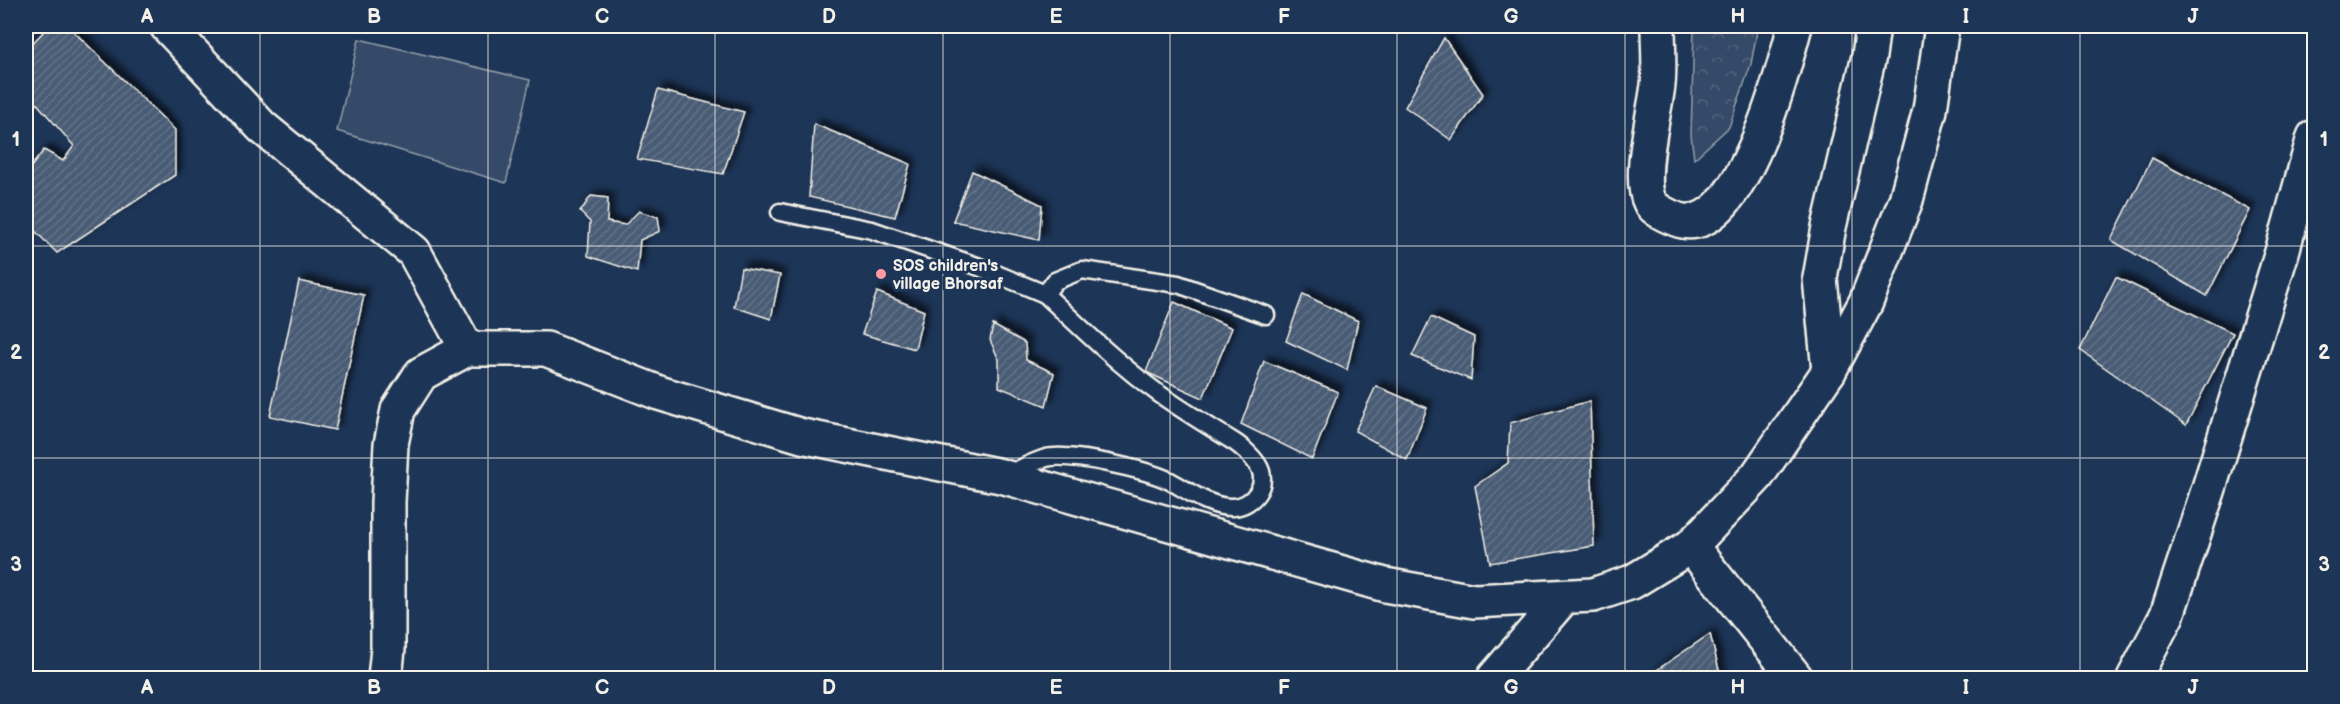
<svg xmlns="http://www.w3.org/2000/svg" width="2340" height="704" font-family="'Balsamiq Sans',sans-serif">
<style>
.grass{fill:#354a67;stroke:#949ea8;stroke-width:1.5}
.forest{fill:url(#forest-crowns);stroke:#949ea8;stroke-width:1.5}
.building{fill:url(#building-hatch);stroke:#f4f1e8;stroke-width:1.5;filter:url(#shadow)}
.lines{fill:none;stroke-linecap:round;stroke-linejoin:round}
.lane-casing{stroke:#f4f1e8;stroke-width:21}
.street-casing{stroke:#f4f1e8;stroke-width:38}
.secondary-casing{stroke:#f4f1e8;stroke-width:38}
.lane{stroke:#1d3557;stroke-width:16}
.street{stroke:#1d3557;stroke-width:33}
.secondary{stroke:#1d3557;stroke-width:33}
.grid{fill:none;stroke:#f4f1e8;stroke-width:1.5;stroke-opacity:0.55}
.poi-dot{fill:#ff9aa2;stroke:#1d3557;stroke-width:2}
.labels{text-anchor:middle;stroke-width:6;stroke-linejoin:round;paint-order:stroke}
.poi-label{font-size:16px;font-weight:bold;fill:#f4f1e8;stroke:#1d3557;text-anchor:start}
.neatline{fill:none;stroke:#f4f1e8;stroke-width:2}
.grid-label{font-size:20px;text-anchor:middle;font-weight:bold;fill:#f4f1e8}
</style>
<defs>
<pattern id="forest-crowns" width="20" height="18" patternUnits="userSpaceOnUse" patternTransform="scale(1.5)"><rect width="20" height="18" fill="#354a67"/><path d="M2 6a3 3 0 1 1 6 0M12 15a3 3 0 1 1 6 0" fill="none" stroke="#53657d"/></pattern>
<pattern id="building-hatch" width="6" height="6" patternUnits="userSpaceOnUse" patternTransform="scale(1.5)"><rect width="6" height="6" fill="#485b74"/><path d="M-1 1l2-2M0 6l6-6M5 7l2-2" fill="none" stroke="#637388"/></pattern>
<filter id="shadow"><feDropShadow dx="5.5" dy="-5.5" stdDeviation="3" flood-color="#0009"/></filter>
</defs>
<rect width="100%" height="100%" fill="#1d3557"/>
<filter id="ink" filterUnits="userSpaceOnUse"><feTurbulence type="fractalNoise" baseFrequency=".0167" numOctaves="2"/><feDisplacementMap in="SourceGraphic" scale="12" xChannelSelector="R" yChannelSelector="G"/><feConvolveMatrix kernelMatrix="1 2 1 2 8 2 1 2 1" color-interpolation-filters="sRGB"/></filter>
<g filter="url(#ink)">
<polygon class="grass" points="359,39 530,80 506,183 337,131"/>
<polygon class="forest" points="1694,26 1758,26 1751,64 1729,127 1694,159 1691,135"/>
<g class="building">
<polygon points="49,26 68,26 175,130 175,175 57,253 26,222 26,173 44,150 63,161 74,146 26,91 26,50"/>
<polygon points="1444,38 1483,94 1451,140 1405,107"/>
<polygon points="658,90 744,112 723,174 637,159"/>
<polygon points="814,124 910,164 895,217 809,197"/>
<polygon points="2152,158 2250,210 2207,296 2111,240"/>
<polygon points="972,171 1042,205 1039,240 953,221"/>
<polygon points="591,196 608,198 607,222 625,225 639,211 658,217 660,231 640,240 637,272 588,256 590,222 580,212"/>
<polygon points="741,268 780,275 771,319 734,307"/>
<polygon points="2116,277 2233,333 2186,425 2080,350"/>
<polygon points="299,281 364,295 335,430 270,416"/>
<polygon points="877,292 924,311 915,349 862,334"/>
<polygon points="1303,294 1358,321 1347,370 1286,341"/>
<polygon points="1174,302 1232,328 1203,398 1146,372"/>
<polygon points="1431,317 1474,337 1471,380 1412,356"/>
<polygon points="993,325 1025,343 1026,360 1054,373 1046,406 999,387 999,360 990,340"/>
<polygon points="1264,361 1338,392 1312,459 1241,424"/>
<polygon points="1376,386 1427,408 1407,460 1355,431"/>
<polygon points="1590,401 1594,546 1490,563 1475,486 1508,463 1510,423"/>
<polygon points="1710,634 1721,678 1653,678 1651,674"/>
</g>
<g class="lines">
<defs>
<g id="lane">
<polyline points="780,212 872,230 977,266 1045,294"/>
<path d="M1008 474C1020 469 1033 462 1046 458 1069 452 1148 470 1170 481 1189 491 1211 508 1233 507 1253 506 1270 484 1258 465 1252 456 1240 445 1231 440 1207 425 1182 410 1158 393 1118 364 1081 328 1045 294L1055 281 1082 270 1178 284 1266 315"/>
</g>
<g id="street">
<polyline points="167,26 262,127 414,252 467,349"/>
<path d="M1658 26C1658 45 1660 65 1658 85 1655 112 1637 178 1650 202 1654 210 1668 216 1676 219 1740 244 1784 67 1795 26"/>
<polyline points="1829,371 1820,278 1829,227 1869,56 1873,26"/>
<polyline points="1691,546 1796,678"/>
<polyline points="1494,678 1563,598"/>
<polyline points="2134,678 2167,615 2209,488 2282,252 2314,137"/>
</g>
<polyline id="secondary" points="385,678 388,649 388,502 391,444 398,410 421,374 467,349 546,349 659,393 802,436 1001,476 1385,585 1474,601 1593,595 1632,582 1691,546 1757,476 1829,371 1866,302 1906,200 1930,110 1942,26"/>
</defs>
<use href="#lane" class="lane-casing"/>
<use href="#street" class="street-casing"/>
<use href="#secondary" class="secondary-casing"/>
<use href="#lane" class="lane"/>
<use href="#street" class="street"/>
<use href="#secondary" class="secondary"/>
</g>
</g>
<path class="grid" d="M260 26V678M488 26V678M715 26V678M943 26V678M1170 26V678M1397 26V678M1625 26V678M1852 26V678M2080 26V678M26 246H2314M26 458H2314"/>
<circle class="poi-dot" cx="881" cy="274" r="6"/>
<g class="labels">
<g class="poi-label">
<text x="893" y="271">SOS children's<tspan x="893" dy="18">village Bhorsaf</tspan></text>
</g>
</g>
<rect width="2340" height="704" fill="none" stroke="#1d3557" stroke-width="66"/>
<rect x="33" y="33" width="2274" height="638" class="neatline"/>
<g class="grid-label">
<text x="147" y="23">A</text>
<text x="374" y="23">B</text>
<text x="602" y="23">C</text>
<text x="829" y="23">D</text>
<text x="1056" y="23">E</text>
<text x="1284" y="23">F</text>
<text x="1511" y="23">G</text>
<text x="1738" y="23">H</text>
<text x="1966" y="23">I</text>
<text x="2193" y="23">J</text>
<text x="16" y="146">1</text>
<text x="2324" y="146">1</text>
<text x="16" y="359">2</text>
<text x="2324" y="359">2</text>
<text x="16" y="571">3</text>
<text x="2324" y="571">3</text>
<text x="147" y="694">A</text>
<text x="374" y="694">B</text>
<text x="602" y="694">C</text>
<text x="829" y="694">D</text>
<text x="1056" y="694">E</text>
<text x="1284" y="694">F</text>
<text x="1511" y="694">G</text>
<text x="1738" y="694">H</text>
<text x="1966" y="694">I</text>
<text x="2193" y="694">J</text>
</g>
</svg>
